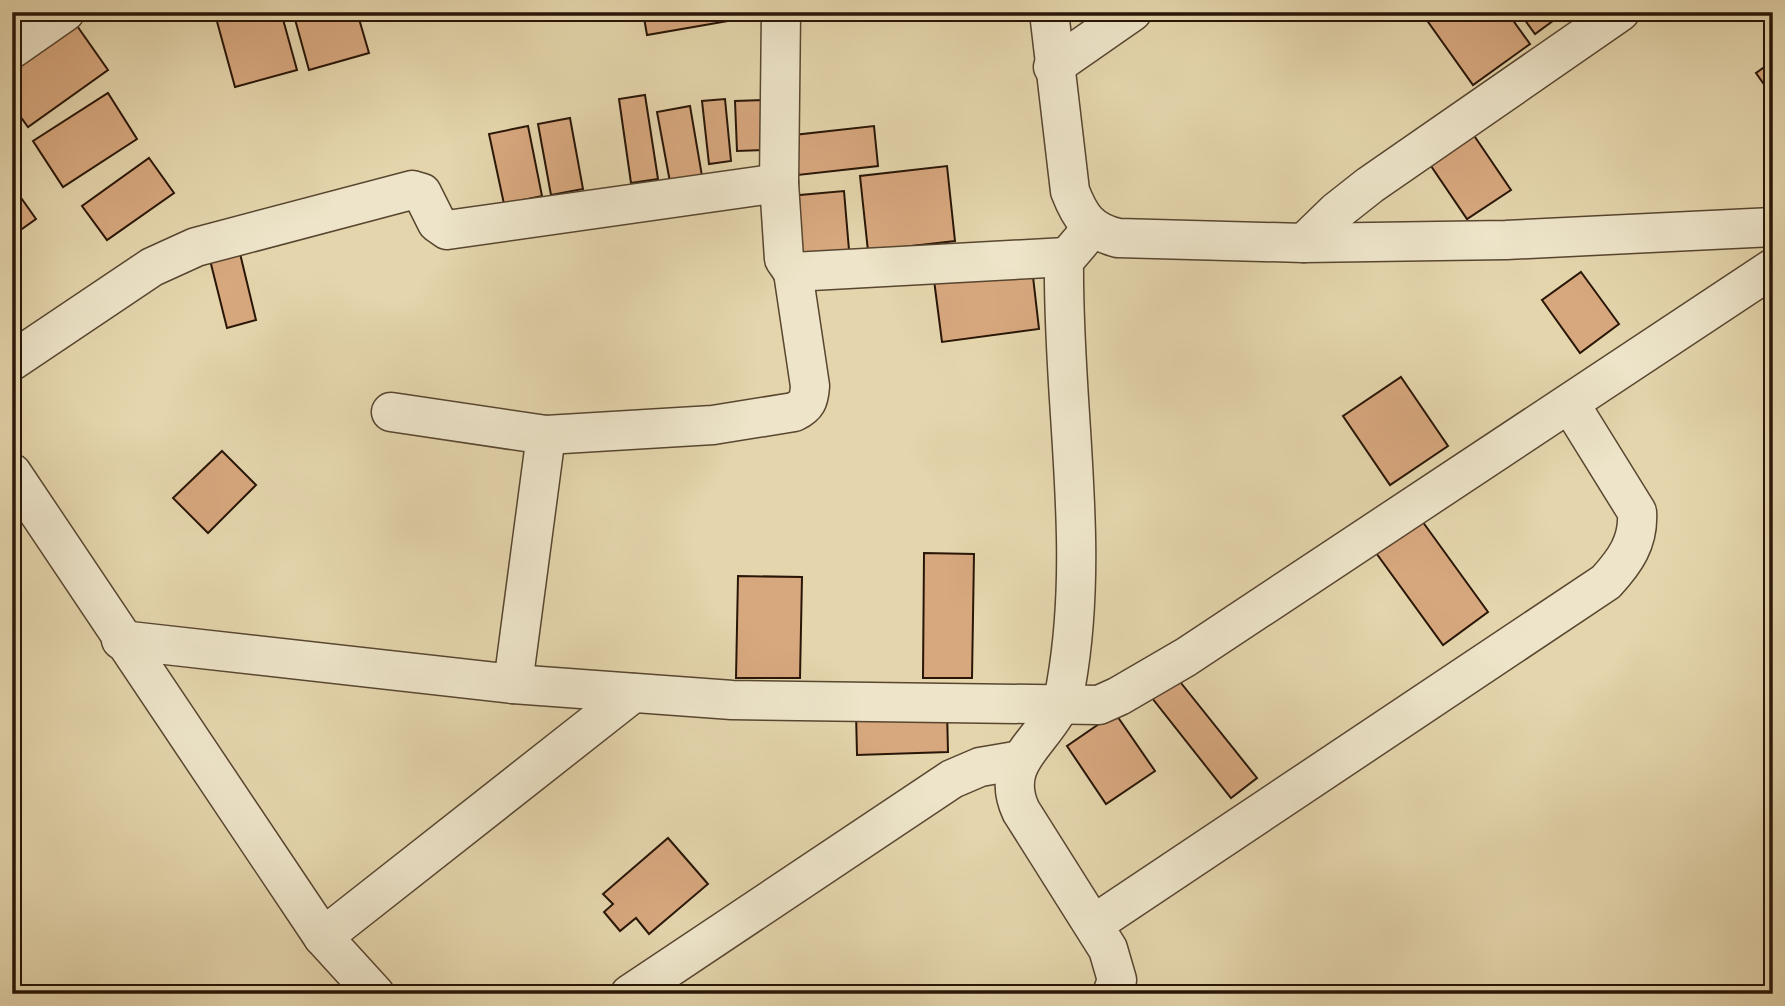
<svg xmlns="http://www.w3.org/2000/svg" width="1785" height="1006" font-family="'IM FELL Great Primer',serif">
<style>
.building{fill:#d7a77e;stroke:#291607;stroke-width:2}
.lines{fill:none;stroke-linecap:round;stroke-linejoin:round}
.minor-casing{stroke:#584630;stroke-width:41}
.tertiary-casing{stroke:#584630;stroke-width:41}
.minor{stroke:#ede4c9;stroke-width:38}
.tertiary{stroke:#ede4c9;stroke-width:38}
</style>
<rect width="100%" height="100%" fill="#e4d5ac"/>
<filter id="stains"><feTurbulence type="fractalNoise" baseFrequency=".00286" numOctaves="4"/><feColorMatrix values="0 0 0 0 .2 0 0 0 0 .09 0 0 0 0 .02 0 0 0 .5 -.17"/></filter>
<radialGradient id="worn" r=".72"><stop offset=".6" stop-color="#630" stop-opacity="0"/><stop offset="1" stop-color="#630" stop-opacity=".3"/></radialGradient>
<g class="building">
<polygon points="235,12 281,12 297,70 235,87 216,18"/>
<polygon points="293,12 357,12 369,53 309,70"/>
<polygon points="643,12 767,12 768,14 647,35"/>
<polygon points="1421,12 1507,12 1530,44 1473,85"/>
<polygon points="1519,12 1565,12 1535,34"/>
<polygon points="68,13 108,70 28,127 12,105 12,53"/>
<polygon points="1773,61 1773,97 1756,73"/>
<polygon points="108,93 137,139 63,187 33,141"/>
<polygon points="645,95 658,179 631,183 619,99"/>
<polygon points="725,99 731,161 709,164 702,101"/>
<polygon points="764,100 766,150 737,151 735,101"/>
<polygon points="690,106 702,176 670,182 657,112"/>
<polygon points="570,118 583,189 551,195 538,124"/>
<polygon points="528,126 542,196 504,204 489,134"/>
<polygon points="874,126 878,166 798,175 794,135"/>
<polygon points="1473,134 1511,190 1467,219 1429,163"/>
<polygon points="149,158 174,193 107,240 82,206"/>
<polygon points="947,166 955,241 868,251 860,176"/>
<polygon points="12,185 36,219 12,236"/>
<polygon points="844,191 849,250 794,256 789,196"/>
<polygon points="237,241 256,320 227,328 207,248"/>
<polygon points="1032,268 1039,329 942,342 934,280"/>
<polygon points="1581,272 1619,324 1580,353 1542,300"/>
<polygon points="1401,377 1448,446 1390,485 1343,416"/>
<polygon points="222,451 256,485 208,533 173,498"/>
<polygon points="1417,514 1488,612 1443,645 1371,546"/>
<polygon points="924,553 974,554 972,678 923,678"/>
<polygon points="738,576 802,577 800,678 736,678"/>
<polygon points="1177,678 1257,778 1231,798 1152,698"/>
<polygon points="947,710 948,752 857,755 856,712"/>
<polygon points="1115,713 1155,771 1106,804 1067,746"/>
<polygon points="668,838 708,884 649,934 636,918 620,931 604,912 613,904 603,894"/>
</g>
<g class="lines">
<defs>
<g id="minor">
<polyline points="781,12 779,183 784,259 793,272 1066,257"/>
<polyline points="12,49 65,12"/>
<polyline points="1053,67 1132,12"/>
<path d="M1092 228 1064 261C1062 402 1091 545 1066 685 1057 738 995 755 1021 811L1108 949 1117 980 1112 994"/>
<polyline points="1304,243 1337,211 1370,185 1620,12"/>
<polyline points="12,361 152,267 196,247 412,190 422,193 437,223 447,230 779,183"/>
<path d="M391 412 546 435 713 425 794 412C807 406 809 400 810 386L793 272"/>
<polyline points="12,473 323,937 375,994"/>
<polyline points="121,640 513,684 732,700 1099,705 1119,696 1186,657 1773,268"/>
<polyline points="513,684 546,435"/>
<path d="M1094 924 1606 582C1625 561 1639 542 1637 512L1570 404"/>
<polyline points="323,937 633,693"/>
<polyline points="630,994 952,779 980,767 1021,760"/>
</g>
<path id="tertiary" d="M1049 12 1070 191C1080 217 1089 231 1118 238L1304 243 1506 240 1773 227"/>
</defs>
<use href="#minor" class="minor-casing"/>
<use href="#tertiary" class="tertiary-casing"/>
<use href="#minor" class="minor"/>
<use href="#tertiary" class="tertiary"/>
</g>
<rect width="1785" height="1006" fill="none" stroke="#e4d5ac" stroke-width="42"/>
<rect x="14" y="14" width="1757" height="978" fill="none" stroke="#291607" stroke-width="3.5"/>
<rect x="21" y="21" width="1743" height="964" fill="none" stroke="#291607" stroke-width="2"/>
<rect width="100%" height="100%" filter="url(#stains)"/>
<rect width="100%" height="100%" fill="url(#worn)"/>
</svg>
